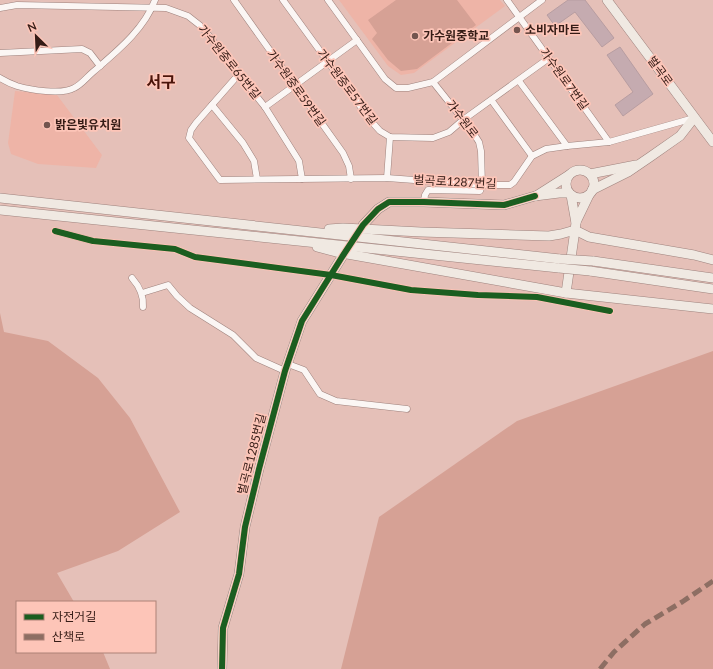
<svg xmlns="http://www.w3.org/2000/svg" width="713" height="669" font-family="Lato,'Noto Sans KR',sans-serif">
<style>
.built{fill:#eeb4a7}
.green{fill:#d6a195}
.building{fill:#c5abb0;stroke:#b79da1}
.lines{fill:none;stroke-linecap:round;stroke-linejoin:round}
.street-casing{stroke:#9e827d;stroke-width:7}
.secondary-casing{stroke:#9e827d;stroke-width:10}
.street{stroke:#fbf6f4;stroke-width:6}
.secondary{stroke:#f0e9e2;stroke-width:9}
.secondary-bridge-casing{stroke:#9e827d;stroke-width:10;stroke-linecap:butt}
.secondary-bridge{stroke:#f0e9e2;stroke-width:9}
.quiet{stroke:#8d6e63;stroke-width:5;stroke-dasharray:10 5;stroke-linecap:butt}
.cycleway-casing{stroke:#fdc5b8;stroke-width:8}
.cycleway{stroke:#1b5e20;stroke-width:6}
.poi-dot{fill:#73554f;stroke:#fdc5b8;stroke-width:1.5}
.labels{text-anchor:middle;stroke-width:3.5;stroke-linejoin:round;paint-order:stroke}
.poi-label{font-size:12px;font-weight:bold;fill:#351c16;stroke:#fdc5b8;text-anchor:start}
.street-label{font-size:12px;fill:#351c16;stroke:#fdc5b8}
.district-label{font-size:16px;font-weight:bold;fill:#4a140a;stroke:#fdc5b8}
</style>
<rect width="100%" height="100%" fill="#e5c0b8"/>
<g class="built">
<polygon points="339,0 500,0 505,6 414,73 401,75 388,66"/>
<polygon points="15,91 57,95 102,155 96,168 38,164 11,154 8,143"/>
</g>
<g class="green">
<polygon points="396,0 457,0 476,25 417,69 401,71 388,60 372,39 377,33 368,20"/>
<polygon points="0,313 4,332 48,341 98,378 130,418 180,512 118,551 57,573 74,602 17,602 17,652 103,652 110,669 0,669"/>
<polygon points="713,351 713,669 341,669 379,517 517,421"/>
</g>
<g class="building">
<polygon points="568,0 585,0 614,38 602,47 575,12 555,26 547,15"/>
<polygon points="620,47 653,94 623,116 615,105 633,92 607,55"/>
</g>
<g class="lines">
<defs>
<g id="street">
<polyline points="234,0 343,153 349,166 351,179"/>
<polyline points="283,0 371,121 380,131 390,137 433,138 449,132 463,120 549,58"/>
<polyline points="328,0 385,79 396,88 408,88 433,82 542,0"/>
<polyline points="507,0 609,142"/>
<polyline points="0,8 17,5 166,8 188,16 202,27 265,107 299,161 302,179"/>
<polyline points="0,53 82,49 90,53 100,66"/>
<polyline points="239,74 196,123 191,130 189,138 220,180 387,178 482,185 510,185 514,182 532,156 546,149 567,146 609,142 694,118"/>
<path d="M0 78C5 81 11 84 17 86 30 90 62 95 74 88 81 85 87 77 93 72 116 52 144 30 155 0"/>
<polyline points="519,81 567,146"/>
<polyline points="492,101 532,156"/>
<polyline points="212,105 243,143 254,161 257,179"/>
<polyline points="265,107 357,40"/>
<polyline points="387,178 390,137"/>
<polyline points="424,202 425,195 428,190 480,191 482,185 481,151 479,142 472,131 433,82"/>
<polyline points="55,231 93,241 175,249 195,257 331,275 411,290 478,295 537,297 610,311"/>
<path d="M132 278C139 286 144 296 143 307"/>
<polyline points="142,293 168,285 177,296 190,308 233,335 256,358 285,371"/>
<polyline points="288,364 304,370 320,394 336,401 407,409"/>
</g>
<g id="secondary">
<polyline points="607,0 713,142"/>
<circle cx="580" cy="184" r="14"/>
<polyline points="590,174 636,165"/>
<polyline points="592,190 628,172 650,157 680,136 694,118"/>
<polyline points="536,196 569,175"/>
<polyline points="0,198 560,259"/>
<polyline points="0,210 559,268"/>
<polyline points="576,222 589,195"/>
<polyline points="363,225 378,209 389,202 424,202 504,205 535,196 559,193 569,193"/>
<polyline points="329,229 343,228 421,232 549,236 561,234 575,230"/>
<polyline points="575,230 589,237 694,255 713,260"/>
<polyline points="317,247 336,252 566,293 713,309"/>
<polyline points="593,261 713,278"/>
<polyline points="590,271 713,289"/>
<polyline points="566,293 576,223 571,195"/>
<polyline points="222,669 223,628 239,574 245,527 259,469 285,371 302,321 342,257"/>
</g>
</defs>
<use href="#street" class="street-casing"/>
<use href="#secondary" class="secondary-casing"/>
<use href="#street" class="street"/>
<use href="#secondary" class="secondary"/>
<defs>
<g id="secondary-bridge">
<polyline points="560,259 593,261"/>
<polyline points="559,268 590,271"/>
</g>
</defs>
<use href="#secondary-bridge" class="secondary-bridge-casing"/>
<use href="#secondary-bridge" class="secondary-bridge"/>
<polyline class="quiet" points="600,669 614,652 645,624 682,602 713,581"/>
<defs>
<g id="cycleway">
<polyline points="55,231 93,241 175,249 195,257 331,275 411,290 478,295 537,297 610,311"/>
<polyline points="222,669 223,628 239,574 245,527 259,469 285,371 302,321 342,257 363,225 378,209 389,202 424,202 504,205 535,196"/>
</g>
</defs>
<use href="#cycleway" class="cycleway-casing"/>
<use href="#cycleway" class="cycleway"/>
</g>
<g class="poi-dot">
<circle cx="517" cy="30" r="4"/>
<circle cx="415" cy="36" r="4"/>
<circle cx="47" cy="125" r="4"/>
</g>
<g class="labels">
<g class="poi-label">
<text x="525" y="34">소비자마트</text>
<text x="423" y="40">가수원중학교</text>
<text x="55" y="129">밝은빛유치원</text>
</g>
<g class="street-label">
<text transform="translate(229 62) rotate(51)" y="4">가수원중로65번길</text>
<text transform="translate(660 71) rotate(54)" y="4">벌곡로</text>
<text transform="translate(564 79) rotate(54)" y="4">가수원로7번길</text>
<text transform="translate(347 87) rotate(53)" y="4">가수원중로57번길</text>
<text transform="translate(296 88) rotate(54)" y="4">가수원중로59번길</text>
<text transform="translate(462 119) rotate(53)" y="4">가수원로</text>
<text transform="translate(455 182) rotate(3)" y="4">벌곡로1287번길</text>
<text transform="translate(252 454) rotate(-76)" y="4">벌곡로1285번길</text>
</g>
<g class="district-label">
<text x="161" y="88">서구</text>
</g>
</g>
<rect x="16" y="601" width="140" height="52" fill="#fdc5b8" stroke="#ad8177"/>
<rect x="24" y="614" width="20" height="6" fill="#1b5e20" stroke="#ad8177"/>
<text x="52" y="621" font-size="12" fill="#351c16">자전거길</text>
<rect x="24" y="634" width="20" height="6" fill="#8d6e63" stroke="#ad8177"/>
<text x="52" y="641" font-size="12" fill="#351c16">산책로</text>
<g transform="translate(36 36) rotate(336)" stroke="#fdc5b8" stroke-width="3" paint-order="stroke">
<path d="M0-3L7 15L0 10L-7 15Z" fill="#351c16"/>
<text y="-6" font-size="11" font-weight="bold" text-anchor="middle" fill="#351c16">N</text>
</g>
</svg>
